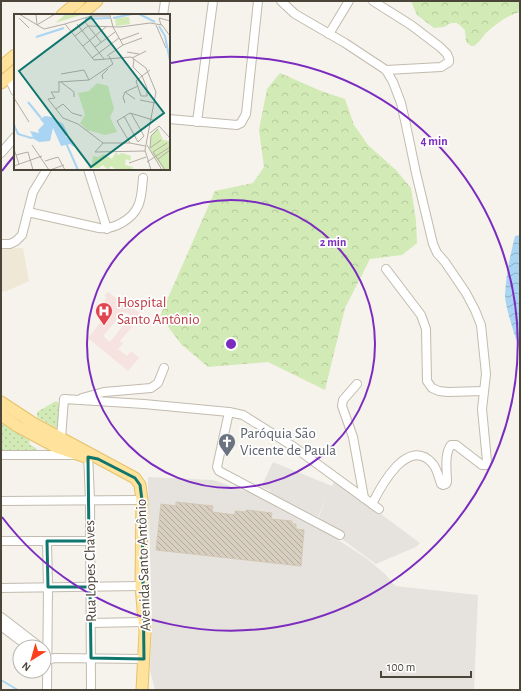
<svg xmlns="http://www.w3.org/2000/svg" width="521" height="691" font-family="'Alegreya Sans',sans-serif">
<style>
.industrial{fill:#e6e2dd}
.education{fill:#efe8d6}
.medical{fill:#f6e3e0;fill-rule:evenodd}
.grass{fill:url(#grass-dots)}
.forest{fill:url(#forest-crowns)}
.water{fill:url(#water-waves)}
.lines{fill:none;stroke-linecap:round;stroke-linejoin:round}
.stream{stroke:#a9d4f2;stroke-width:2}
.building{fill:url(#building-back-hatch);stroke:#d3c7b4}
.minor-casing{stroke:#c2bbae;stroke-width:10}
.major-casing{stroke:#e6c16a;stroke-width:13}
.minor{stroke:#fff;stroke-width:8}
.major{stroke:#ffe39c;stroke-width:11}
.marked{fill:none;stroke:#0f766e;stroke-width:3;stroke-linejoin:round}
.ring{fill:none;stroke:#7b2cbf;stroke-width:2}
.labels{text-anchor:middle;stroke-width:3.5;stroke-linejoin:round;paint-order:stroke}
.health-label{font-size:15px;fill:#be3a42;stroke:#fff;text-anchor:start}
.worship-label{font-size:15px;fill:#5b616d;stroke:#fff;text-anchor:start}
.street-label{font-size:15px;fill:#4b4439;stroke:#fff}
.inset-river{fill:none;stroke:#a9d4f2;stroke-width:2}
.inset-road{fill:none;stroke:#b2ada4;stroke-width:1}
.view{fill:#0f766e;fill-opacity:0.15;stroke:#0f766e;stroke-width:2}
.inset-edge{fill:none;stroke:#4b4439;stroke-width:2}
.centre{fill:#7b2cbf;stroke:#fff;stroke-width:2}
.ring-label{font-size:12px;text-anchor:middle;font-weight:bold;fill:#7b2cbf;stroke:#fff;stroke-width:3.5;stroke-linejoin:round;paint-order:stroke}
</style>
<defs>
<pattern id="grass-dots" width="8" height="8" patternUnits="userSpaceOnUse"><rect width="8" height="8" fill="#d2eab5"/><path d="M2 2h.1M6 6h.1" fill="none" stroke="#b6ca9c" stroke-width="1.8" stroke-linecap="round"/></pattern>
<pattern id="forest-crowns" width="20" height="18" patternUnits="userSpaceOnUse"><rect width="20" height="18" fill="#d2eab5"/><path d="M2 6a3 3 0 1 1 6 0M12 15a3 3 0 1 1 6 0" fill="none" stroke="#b6ca9c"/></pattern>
<pattern id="water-waves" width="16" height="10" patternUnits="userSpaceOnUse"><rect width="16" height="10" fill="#a9d4f2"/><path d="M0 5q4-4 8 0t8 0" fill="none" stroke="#8caec5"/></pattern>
<pattern id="building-back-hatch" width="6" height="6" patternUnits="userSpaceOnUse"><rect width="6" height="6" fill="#d8cfc1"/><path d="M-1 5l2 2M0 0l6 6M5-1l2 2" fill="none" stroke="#b1aa9e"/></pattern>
</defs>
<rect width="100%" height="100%" fill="#f6f3ec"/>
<g class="industrial">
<polygon points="273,462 332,486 335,480 420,543 416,547 376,564 343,540 340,530 318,519 328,494 318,517 275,498 269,490 261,487"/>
<polygon points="148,477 213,480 260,496 304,518 366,558 385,574 395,586 478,595 474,690 155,690 150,670 152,622"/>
</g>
<polygon class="education" points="23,248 29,281 7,291 1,292 1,249"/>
<path class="medical" d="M108 292 126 306 128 304 142 315 120 341 123 343 118 349 127 356 131 351 139 358 128 371 88 338 112 308 104 302 107 298 104 296ZM123 312 126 314 127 312 131 316 110 342 103 336Z"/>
<g class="grass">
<polygon points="56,401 59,404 59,425 56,428 37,417 37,412"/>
<polygon points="1,421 30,441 29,444 37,449 34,453 1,453"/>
</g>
<g class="forest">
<path d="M411 1H520V12C508 15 497 23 487 32 482 37 480 42 474 46H471L466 42 465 30 457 23H451L444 27 434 28 417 15Z"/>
<polygon points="280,73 321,91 345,99 354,125 368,145 396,170 411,188 416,221 417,243 402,255 370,259 345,308 325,390 268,362 208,367 181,344 160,316 215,191 253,183 264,167 259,130 267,89"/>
</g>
<path class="water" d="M520 235V349C515 338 505 306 505 295 506 275 510 256 515 236Z"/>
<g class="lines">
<polyline class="stream" points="1,680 18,690"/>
</g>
<polygon class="building" points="176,502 213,506 212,512 235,515 235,511 246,512 246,510 272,513 271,519 292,521 292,524 296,524 296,529 304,530 301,566 156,550 161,504 176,506"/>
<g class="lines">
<defs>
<g id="minor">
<path d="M281 1 295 14 345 43 386 70 393 82 401 103 406 125 416 173 433 244 437 253 445 262 466 293 475 310 481 325 486 374 482 409 487 461 486 465H482L456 445H451C444 454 447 471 447 482L446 484 443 485 441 484C439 478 437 469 433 464 408 435 381 486 372 504"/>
<polyline points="373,1 411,25 440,47 447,54 449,59 449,62 441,67 386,70"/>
<polyline points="163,15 165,1"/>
<polyline points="329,34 349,1"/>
<polyline points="8,76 15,91"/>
<polyline points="169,119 237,125 241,123 246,114 258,1"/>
<polyline points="197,122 213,1"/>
<polyline points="1,153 15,137"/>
<polyline points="88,169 107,229"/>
<path d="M28 212 99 228C113 230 132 220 138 206 142 198 142 187 143 178"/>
<polyline points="1,244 10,244 16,241 22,235 33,192 47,169"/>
<polyline points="386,269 421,315 426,329 427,381 432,388 439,391 448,392 484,391"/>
<polyline points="357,384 343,400 342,406 353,437 364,498"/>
<polyline points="82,398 104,392 151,388 158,383 164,368"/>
<polyline points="229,412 217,467 219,471 340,535"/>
<polyline points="59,442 61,438 64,399 144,404 229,412 243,415 294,447 379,509"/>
<polyline points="88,453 90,500 91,690"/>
<polyline points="1,455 72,455"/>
<polyline points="1,501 142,500"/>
<polyline points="1,541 89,541"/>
<polyline points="1,588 141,586"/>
<polyline points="1,617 40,647"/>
<polyline points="91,623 143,622"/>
<polyline points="1,626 29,647"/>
<polyline points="44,658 46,660 55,658 144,659"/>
<polyline points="47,690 48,587 47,541"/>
</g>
<g id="major">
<polyline points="62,15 79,1"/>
<polyline points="80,15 97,1"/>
<polyline points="1,67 15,55"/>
<polyline points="1,83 15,71"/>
<polyline points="1,402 33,423 135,478 140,485 142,500 141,586 145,632 142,690"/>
<polyline points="1,415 17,426 56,447 86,457"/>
</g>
</defs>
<use href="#minor" class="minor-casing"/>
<use href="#major" class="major-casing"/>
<use href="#minor" class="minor"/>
<use href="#major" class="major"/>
</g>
<path class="marked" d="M88 457 98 459 135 478 140 485 142 500 144 659 91 658 90 587H48L47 541H89Z"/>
<g class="ring">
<circle cx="231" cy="344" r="144"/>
<path d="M2 171A287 287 0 0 1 14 156M171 63A287 287 0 1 1 2 517"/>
</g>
<defs>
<symbol id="hospital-pin" viewBox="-11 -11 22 30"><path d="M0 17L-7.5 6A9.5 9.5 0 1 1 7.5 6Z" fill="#e0444e" stroke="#fff"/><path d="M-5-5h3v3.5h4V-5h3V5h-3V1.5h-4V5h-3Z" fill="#fff"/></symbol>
<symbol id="church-pin" viewBox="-11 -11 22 30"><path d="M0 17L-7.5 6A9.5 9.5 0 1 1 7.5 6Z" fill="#6b7280" stroke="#fff"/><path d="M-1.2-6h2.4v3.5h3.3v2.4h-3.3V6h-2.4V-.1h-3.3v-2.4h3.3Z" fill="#fff"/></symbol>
</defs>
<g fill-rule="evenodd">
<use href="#hospital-pin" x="94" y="301" width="20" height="27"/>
<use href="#church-pin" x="217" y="432" width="20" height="27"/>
</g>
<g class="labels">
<g class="health-label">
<text x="117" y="307">Hospital<tspan x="117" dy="17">Santo Antônio</tspan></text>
</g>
<g class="worship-label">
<text x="240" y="438">Paróquia São<tspan x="240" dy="17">Vicente de Paula</tspan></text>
</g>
<g class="street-label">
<text transform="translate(143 565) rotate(-92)" y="5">Avenida Santo Antônio</text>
<text transform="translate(90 571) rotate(-91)" y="5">Rua Lopes Chaves</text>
</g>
</g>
<g transform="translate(14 14)">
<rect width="156" height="156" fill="#f6f3ec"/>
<path d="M52 0H70L41 9ZM83 69 94 72 100 95 96 103 103 118 91 121 73 116 66 109 71 101 64 79 75 77ZM102 138 104 141 108 139 117 142 116 147 112 145 111 151 119 153 118 156H103L97 152 94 156 89 151 85 154H73L78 150 79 142 84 143 90 140 98 145Z" fill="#d2eab5"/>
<path d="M144 114 149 126 156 127V156H150L136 136 137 121Z" fill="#d2eab5"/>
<path d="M115 3 116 10 102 12 101 4Z" fill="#d2eab5"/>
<path d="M31 102 38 103 49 110 54 120 51 122 59 128 60 133 56 130 47 132 39 114 36 127 25 128 20 125 16 117 25 119 24 116 30 110 26 105Z" fill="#a9d4f2"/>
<path class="inset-river" d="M125 0 141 8M99 4 118 0M71 5 96 4M145 12 151 22 156 47M22 23 50 14M14 88 27 104M0 111 4 120 17 124 22 123M52 129 64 156"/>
<path class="inset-road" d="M5 0 30 15 51 10 80 46 117 43 132 54 142 78 131 136 137 156M22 0 23 11 41 0M96 1 99 13 109 31M5 4 15 14M71 8 87 28M51 10 77 2H96M63 10 90 45M142 11 152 34M147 11 145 4 156 7M61 22 74 12 106 13 136 9 148 11 156 22M106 26 125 19M69 32 93 12M81 33 101 18M113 38 125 40M93 42 109 31 128 24M78 44 105 24M118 44 132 37M120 45 119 53 128 62 133 74V82H127L122 67 128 62 136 56M47 60 70 56 75 66M89 65 88 61 94 55M44 68 75 66 99 50 95 42M45 68V78H37L41 84 34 85 49 104 64 110 89 129H116M47 68 60 78V83M111 78 121 85M0 84 15 108M126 86 141 89M111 89 109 83 111 78 124 72M42 95 49 90 58 99 68 102M117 99 130 122 124 128M110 102 124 128M136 119 145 112 156 124M89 129 81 138 131 137M18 131 35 156M133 131 148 156M131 132 116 129 103 107 116 99 139 106M136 134 137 122 144 115M136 134 147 126M0 135 5 150M2 141 14 138 19 156M144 145 156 136M31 147 44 143 51 156M133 148 156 133M115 149 132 143M0 152 28 142M36 156 50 151M151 156 139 138 153 129"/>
<path class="view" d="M77 3 150 99 77 153 5 57Z"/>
<rect width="156" height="156" class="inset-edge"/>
</g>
<circle cx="231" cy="344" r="6" class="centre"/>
<g class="ring-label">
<text x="434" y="145">4 min</text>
<text x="333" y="246">2 min</text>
</g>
<rect width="521" height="691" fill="none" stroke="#4b4439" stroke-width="4"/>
<g transform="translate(32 659) rotate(217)"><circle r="19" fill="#ffffff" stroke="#b7b4b0"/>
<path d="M0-3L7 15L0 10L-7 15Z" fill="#fc3f1d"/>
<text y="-6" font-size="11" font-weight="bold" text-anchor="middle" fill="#4b4439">N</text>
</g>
<path d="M381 671v6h90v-6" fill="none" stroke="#4b4439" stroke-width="2"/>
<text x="387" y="671" font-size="12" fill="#4b4439" stroke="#ffffff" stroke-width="3" paint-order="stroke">100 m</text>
</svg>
